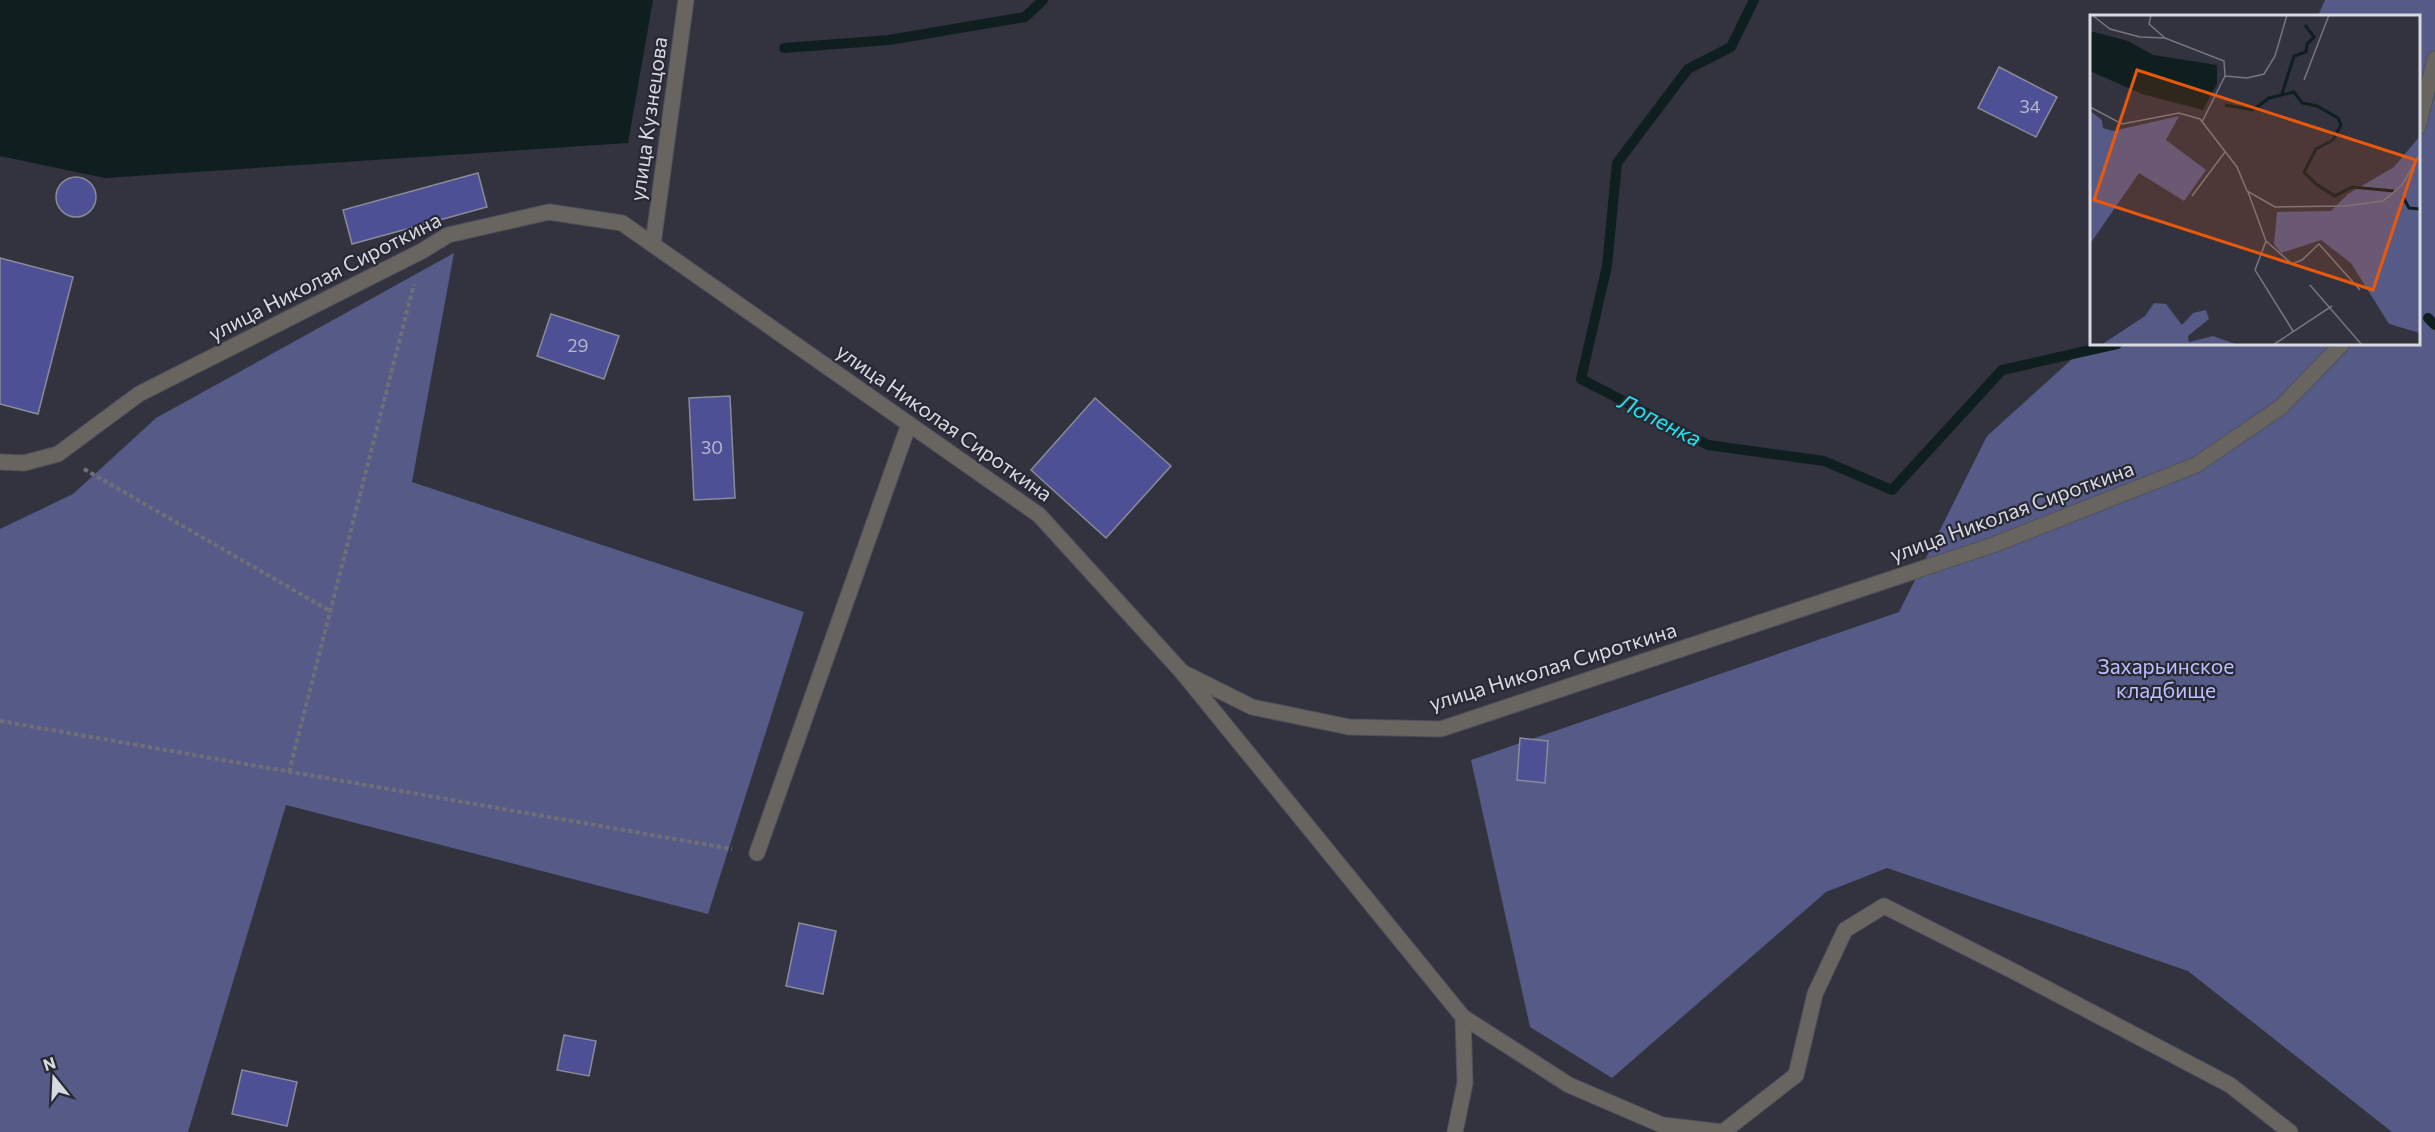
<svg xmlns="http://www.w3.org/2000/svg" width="2435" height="1132" font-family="Commissioner,sans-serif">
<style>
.green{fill:#555a86}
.water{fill:#0f1f1f}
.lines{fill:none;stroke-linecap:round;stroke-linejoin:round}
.stream{stroke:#0f1f1f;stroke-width:10}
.building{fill:#4d5094;stroke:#898b99;stroke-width:1.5}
.service-casing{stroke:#50515c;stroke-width:17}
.minor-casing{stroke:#50515c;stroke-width:17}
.path{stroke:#6e6f79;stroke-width:4;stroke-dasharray:4.5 3;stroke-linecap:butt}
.service{stroke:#686560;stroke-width:15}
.minor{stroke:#686560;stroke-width:15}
.labels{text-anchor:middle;stroke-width:4.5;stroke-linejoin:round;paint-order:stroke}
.number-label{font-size:18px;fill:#b5b8ce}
.street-label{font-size:21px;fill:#d8dae1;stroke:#282934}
.park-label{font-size:21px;fill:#bac1fc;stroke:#282934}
.water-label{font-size:22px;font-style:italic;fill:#20e5ec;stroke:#282934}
.inset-river{fill:none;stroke:#0f1f1f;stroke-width:3}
.inset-road{fill:none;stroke:#747680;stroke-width:1.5}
.view{fill:#e8590c;fill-opacity:0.15;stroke:#e8590c;stroke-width:3}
.inset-edge{fill:none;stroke:#d8dae1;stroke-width:3}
</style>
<rect width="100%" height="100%" fill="#32333f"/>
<g class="green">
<polygon points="2325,0 2435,0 2435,1132 2392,1132 2188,971 1887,868 1826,892 1612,1078 1530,1027 1471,760 1899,612 1987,436 2091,342 2092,344 2418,344 2418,16 2318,16"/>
<polygon points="454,253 412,482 804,612 708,914 286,805 188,1132 0,1132 0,529 73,494 156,418"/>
</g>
<polygon class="water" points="0,0 653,0 628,143 105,178 0,156"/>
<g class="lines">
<g class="stream">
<polyline points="1754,0 1731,47 1688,69 1617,163 1607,266 1581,379 1708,445 1824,461 1892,490 2002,370 2117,344"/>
<polyline points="784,48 889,40 1025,17 1043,0"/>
<polyline points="2428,318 2435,325"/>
</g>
</g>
<g class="building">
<polygon points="1999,67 2057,97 2036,137 1978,108"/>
<polygon points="478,173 487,207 352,244 343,210"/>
<circle cx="76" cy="197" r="20"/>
<polygon points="0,258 73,277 38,414 0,404"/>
<polygon points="551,314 619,336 604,379 537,356"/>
<polygon points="730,396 735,498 694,500 689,398"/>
<polygon points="1095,398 1171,466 1106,538 1031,470"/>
<polygon points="1520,738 1548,741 1545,783 1517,780"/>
<polygon points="799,923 836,931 823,994 786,986"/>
<polygon points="564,1035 596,1041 589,1076 557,1070"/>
<polygon points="242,1070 297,1082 287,1126 232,1114"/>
</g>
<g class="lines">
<defs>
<g id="service">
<polyline points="1182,672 1463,1017 1465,1083 1455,1132"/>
<polyline points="757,853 909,424"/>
<polyline points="1463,1017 1569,1085 1662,1125 1723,1132"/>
<polyline points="1723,1132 1796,1075 1815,994 1845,930 1884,906 2015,972 2230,1085 2290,1132"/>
</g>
<g id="minor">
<polyline points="2418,127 2435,59"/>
<polyline points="653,244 686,0"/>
<polyline points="0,462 24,463 58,454 139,394 422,251 448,235 549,212 622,223 1039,515 1182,672 1252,707 1349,727 1441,729 1993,545 2196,465 2281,407 2342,344"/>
</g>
</defs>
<use href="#service" class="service-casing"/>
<use href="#minor" class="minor-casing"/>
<g class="path">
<polyline points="84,469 330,611"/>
<polyline points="0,721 732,849"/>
<polyline points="289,772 414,284"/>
</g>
<use href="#service" class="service"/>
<use href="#minor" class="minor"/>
</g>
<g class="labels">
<g class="number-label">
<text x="2030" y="113">34</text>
<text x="578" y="352">29</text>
<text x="712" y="454">30</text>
</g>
<g class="street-label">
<text transform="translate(649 119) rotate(-82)" y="7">улица Кузнецова</text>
<text transform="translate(325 277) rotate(-27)" y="7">улица Николая Сироткина</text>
<text transform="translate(944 423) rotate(35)" y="7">улица Николая Сироткина</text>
<text transform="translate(2012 512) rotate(-20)" y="7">улица Николая Сироткина</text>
<text transform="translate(1553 667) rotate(-17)" y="7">улица Николая Сироткина</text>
</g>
<g class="park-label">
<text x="2166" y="674">Захарьинское<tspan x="2166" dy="24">кладбище</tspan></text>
</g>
<g class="water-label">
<text transform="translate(1660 420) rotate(27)" y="8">Лопенка</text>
</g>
</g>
<g transform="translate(2090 15)">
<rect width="330" height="330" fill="#32333f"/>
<path d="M0 96 12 105 13 113 23 116 89 101 76 125 116 155 94 186 49 158 0 229ZM330 121V318L299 309 261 248 231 225 191 238 184 229 187 197 241 196 258 179 304 152ZM64 288 76 289 92 310 103 298 116 295 119 304 98 321 99 327 123 321 148 330H11L55 301Z" fill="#555a86"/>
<path d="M0 16 38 26 63 40 127 50V69L113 95 52 79 0 56Z" fill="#0f1f1f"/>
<path class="inset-river" d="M192 79 204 41 216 37 217 29 224 22 215 10M135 90 163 95 179 83 204 77 212 88 227 91 248 103 251 110 243 125 226 134 214 157 226 169 245 181 262 172 304 176M313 182 319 193 330 194"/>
<path class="inset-road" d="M2 0 20 14 50 22 75 23 134 46 135 61 112 107M61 0 59 9 75 23M135 61 157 63 174 59 185 41 197 0M214 65 239 0M0 92 32 109 89 98 110 104 147 152 157 176 185 192 255 191 293 186 312 170 330 139M158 177 176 226 165 255 203 316M102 181 135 137M176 226 202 249 212 245 229 229 270 275M220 270 272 330M183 330 242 291"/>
<path class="view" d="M47 55 326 145 283 275 4 185Z"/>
<rect width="330" height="330" class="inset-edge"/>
</g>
<g transform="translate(54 1078) rotate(342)" stroke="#282934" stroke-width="4.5" paint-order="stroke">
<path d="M0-4.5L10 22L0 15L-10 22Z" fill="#d8dae1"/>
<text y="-9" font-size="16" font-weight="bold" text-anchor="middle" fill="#d8dae1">N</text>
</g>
</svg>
